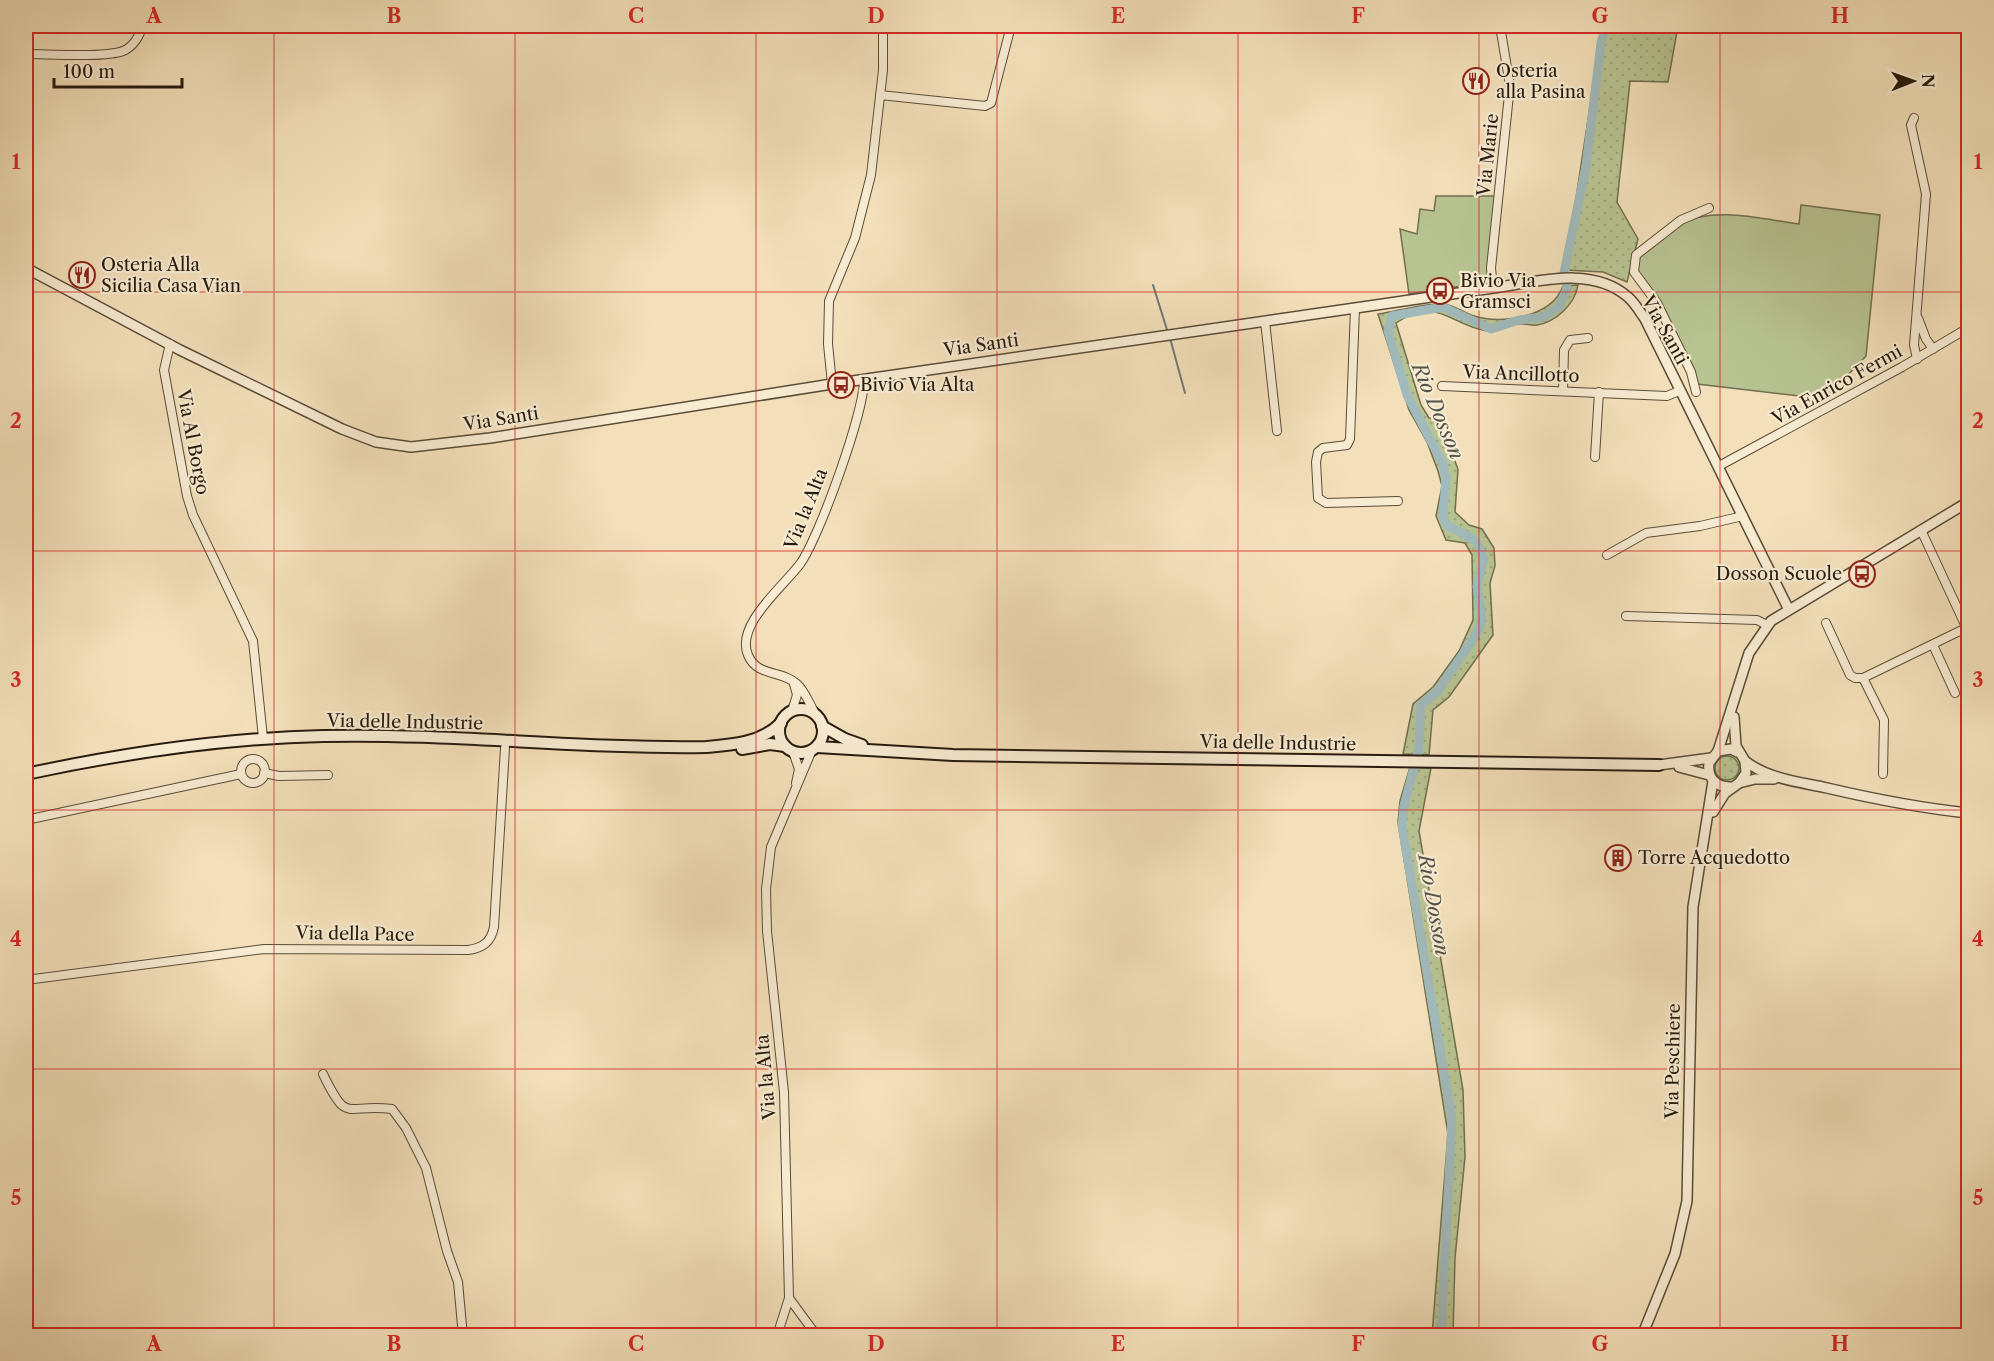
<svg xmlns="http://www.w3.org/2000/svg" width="1994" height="1361" font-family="'Libre Caslon Text',serif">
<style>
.grass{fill:url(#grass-dots);stroke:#706f50;stroke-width:1.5}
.green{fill:#b8c392;stroke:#706f50;stroke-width:1.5}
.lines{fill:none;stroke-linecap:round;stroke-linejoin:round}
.stream{stroke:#707a75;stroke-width:2}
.canal{stroke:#a1babb;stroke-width:9}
.minor-casing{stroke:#5a4c38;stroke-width:10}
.tertiary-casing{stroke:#5a4c38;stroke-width:12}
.secondary-casing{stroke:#271b0d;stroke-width:14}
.minor{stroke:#f7ebd2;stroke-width:8}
.tertiary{stroke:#f7ebd2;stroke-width:9}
.secondary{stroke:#f7ebd2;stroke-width:10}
.grid{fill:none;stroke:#d62828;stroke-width:1.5;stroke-opacity:0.55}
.labels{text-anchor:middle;stroke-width:4.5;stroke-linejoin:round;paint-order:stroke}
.poi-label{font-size:18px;fill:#271b0d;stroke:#f7ebd2;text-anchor:start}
.street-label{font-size:18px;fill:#271b0d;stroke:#f7ebd2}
.water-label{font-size:20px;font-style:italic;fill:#52534a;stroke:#f7ebd2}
.neatline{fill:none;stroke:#d62828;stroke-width:2}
.grid-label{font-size:20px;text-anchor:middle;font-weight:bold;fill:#d62828}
</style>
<defs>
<pattern id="grass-dots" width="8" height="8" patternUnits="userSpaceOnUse" patternTransform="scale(1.5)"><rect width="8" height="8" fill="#b8c392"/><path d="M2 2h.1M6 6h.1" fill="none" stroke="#9ea77d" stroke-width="1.8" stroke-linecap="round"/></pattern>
</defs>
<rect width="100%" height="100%" fill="#f3e0ba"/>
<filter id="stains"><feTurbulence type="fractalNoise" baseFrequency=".00333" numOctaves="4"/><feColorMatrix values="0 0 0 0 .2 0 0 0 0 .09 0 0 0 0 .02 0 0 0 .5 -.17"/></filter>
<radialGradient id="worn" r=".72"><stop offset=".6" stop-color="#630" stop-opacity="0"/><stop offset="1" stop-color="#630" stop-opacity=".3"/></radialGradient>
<g class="grass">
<polygon points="1606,26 1678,26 1668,82 1630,81 1617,202 1638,239 1627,282 1603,272 1565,270 1602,28"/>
<path d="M1578 285C1575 304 1556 322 1537 325 1531 326 1525 323 1518 324 1507 325 1500 333 1487 331 1449 325 1438 295 1396 323L1421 405 1429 418H1438L1458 469 1455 512 1469 525 1482 529 1494 548 1495 566 1490 583 1493 635 1449 697 1433 710 1429 755 1403 754 1413 704 1433 687 1459 651 1473 620 1472 555 1465 543 1446 540 1436 516 1442 486 1438 471 1427 442 1409 410 1378 314C1398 311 1423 303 1444 304 1454 305 1464 313 1474 316 1502 325 1552 317 1563 286Z"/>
<circle cx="1727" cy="768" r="12"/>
<polygon points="1410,767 1431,768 1419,831 1463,1090 1465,1157 1455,1258 1453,1335 1432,1335 1448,1134 1398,822 1400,801"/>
</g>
<g class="green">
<polygon points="1436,196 1496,196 1488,282 1409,294 1400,229 1417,234 1420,209 1434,211"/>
<path d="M1801 205 1880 215 1866 356 1825 399 1697 384 1674 335H1668L1636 269 1637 255C1650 245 1664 231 1679 224 1715 206 1761 219 1799 224Z"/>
</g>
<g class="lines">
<g class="stream">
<polyline points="1153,285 1168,333"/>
<polyline points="1170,338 1185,393"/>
</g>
<polyline class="canal" points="1441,1336 1452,1119 1402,826 1404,806 1419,748 1421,705 1438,691 1479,630 1482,617 1477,586 1484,558 1476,541 1447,525 1443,516 1446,479 1443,464 1407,395 1388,331 1392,316 1443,307 1491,329 1519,320 1543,317 1559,307 1567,288 1564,273 1586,166 1601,43 1604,32 1610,26"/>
<defs>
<g id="minor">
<path d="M26 54C49 54 104 58 123 51 133 47 140 36 142 26"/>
<polyline points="880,95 985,106 991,103 1011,26"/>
<polyline points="1914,118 1911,125 1926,194 1914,345 1917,359"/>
<polyline points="1493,288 1491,268 1510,85 1500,26"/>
<polyline points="1355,308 1350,439 1347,445 1323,448 1318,452 1316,462 1318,498 1326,503 1398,501"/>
<polyline points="1918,318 1926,339 1933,349"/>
<polyline points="1265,321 1277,431"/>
<polyline points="170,344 164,370 187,496 193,515 253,641 263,738"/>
<polyline points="832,384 828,344 829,301 855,238 871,175 883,70 883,26"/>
<polyline points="1442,386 1667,396 1679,391"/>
<polyline points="1563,391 1564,350 1570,340 1588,338"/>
<polyline points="1696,392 1691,372 1657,303 1634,272 1636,255 1681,220 1709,208"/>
<polyline points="1595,457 1599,392"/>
<polyline points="1719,466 1902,367 1968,328"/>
<polyline points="1921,530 1968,631"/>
<polyline points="1607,555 1646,533 1700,526 1743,516"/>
<polyline points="1626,616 1757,620 1767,625"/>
<polyline points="1826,623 1850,675 1855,678 1863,678 1884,720 1883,774"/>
<polyline points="1933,645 1955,693"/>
<polyline points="1863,678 1966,628"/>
<polyline points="792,711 797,695 794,684"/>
<path d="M816 715C810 706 806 692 797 684 782 670 757 677 748 655 735 625 783 587 800 564 819 538 865 410 864 379"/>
<polyline points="812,750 771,847 766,889 767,931 784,1092 789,1298 817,1336"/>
<polyline points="793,752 799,769 796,783"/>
<circle cx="253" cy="771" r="12"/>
<polyline points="264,773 279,776 328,775"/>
<polyline points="26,820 241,774"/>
<path d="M26 980 264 949 468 950C483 948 491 942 494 927L505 748"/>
<path d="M323 1074C348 1126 345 1103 392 1109L406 1128 426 1168 447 1251 458 1282 463 1336"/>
<polyline points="777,1336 789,1298"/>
</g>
<g id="tertiary">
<path d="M26 268 180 350 342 429 376 442 411 447 490 438 832 384 1493 288C1536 282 1592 265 1628 297 1635 303 1640 312 1645 319L1788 608"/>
<polyline points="1718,751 1749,653 1771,621 1968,502"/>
<path d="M1745 761C1768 779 1800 782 1827 788 1874 799 1921 808 1968 813"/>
<polyline points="1659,765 1711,758"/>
<polyline points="1679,767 1709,775"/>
<polyline points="1739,783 1755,779 1774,779"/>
<path d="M1730 787C1716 787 1707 778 1709 763L1718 751 1731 749 1737 752"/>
<polyline points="1713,812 1725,793 1739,783 1746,773 1745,761 1736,746 1734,717"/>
<polyline points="1642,1336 1675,1254 1687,1201 1693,907 1713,781"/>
</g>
<g id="secondary">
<circle cx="801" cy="731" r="22"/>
<polyline points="822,726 845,739 862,745"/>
<polyline points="817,747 953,755 1659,765"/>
<polyline points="742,749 770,744 785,746"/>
<path d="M26 774C124 753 223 738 323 736 451 733 578 749 706 747 732 745 761 743 781 723"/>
</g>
</defs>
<use href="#minor" class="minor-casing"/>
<use href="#tertiary" class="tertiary-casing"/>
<use href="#secondary" class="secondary-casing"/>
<use href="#minor" class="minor"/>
<use href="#tertiary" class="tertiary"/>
<use href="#secondary" class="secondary"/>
</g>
<path class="grid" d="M274 26V1336M515 26V1336M756 26V1336M997 26V1336M1238 26V1336M1479 26V1336M1720 26V1336M26 292H1968M26 551H1968M26 810H1968M26 1069H1968"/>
<defs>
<symbol id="restaurant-ring" viewBox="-11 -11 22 22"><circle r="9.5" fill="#f7ebd2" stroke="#8f2418" stroke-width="1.5"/><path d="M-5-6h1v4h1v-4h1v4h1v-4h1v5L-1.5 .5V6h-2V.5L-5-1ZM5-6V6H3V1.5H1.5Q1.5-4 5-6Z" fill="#8f2418"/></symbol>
<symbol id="bus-ring" viewBox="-11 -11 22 22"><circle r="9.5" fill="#f7ebd2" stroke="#8f2418" stroke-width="1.5"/><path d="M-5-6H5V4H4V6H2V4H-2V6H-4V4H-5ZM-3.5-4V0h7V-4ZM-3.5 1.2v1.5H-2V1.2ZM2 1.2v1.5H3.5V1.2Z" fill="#8f2418"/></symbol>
<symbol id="building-ring" viewBox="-11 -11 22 22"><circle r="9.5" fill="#f7ebd2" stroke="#8f2418" stroke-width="1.5"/><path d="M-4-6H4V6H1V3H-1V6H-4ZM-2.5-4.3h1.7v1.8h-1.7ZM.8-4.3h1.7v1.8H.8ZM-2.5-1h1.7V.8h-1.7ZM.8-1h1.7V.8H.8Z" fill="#8f2418"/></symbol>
</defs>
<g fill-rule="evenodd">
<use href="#restaurant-ring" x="1461" y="66" width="30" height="30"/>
<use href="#restaurant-ring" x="67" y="260" width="30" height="30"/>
<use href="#bus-ring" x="1425" y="276" width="30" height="30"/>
<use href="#bus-ring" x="826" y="370" width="30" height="30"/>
<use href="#bus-ring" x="1847" y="559" width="30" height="30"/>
<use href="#building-ring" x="1603" y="843" width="30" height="30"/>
</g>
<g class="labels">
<g class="poi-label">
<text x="1496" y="77">Osteria<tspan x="1496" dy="21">alla Pasina</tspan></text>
<text x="101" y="271">Osteria Alla<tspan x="101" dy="21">Sicilia Casa Vian</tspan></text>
<text x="1460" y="287">Bivio Via<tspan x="1460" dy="21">Gramsci</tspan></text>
<text x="860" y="391">Bivio Via Alta</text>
<text x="1842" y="580" text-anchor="end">Dosson Scuole</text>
<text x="1638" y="864">Torre Acquedotto</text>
</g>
<g class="street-label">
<text transform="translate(1488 155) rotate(-84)" y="6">Via Marie</text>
<text transform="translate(1665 330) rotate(61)" y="6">Via Santi</text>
<text transform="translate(981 345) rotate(-8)" y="6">Via Santi</text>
<text transform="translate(1521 374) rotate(2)" y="6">Via Ancillotto</text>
<text transform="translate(1837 385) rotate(-29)" y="6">Via Enrico Fermi</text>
<text transform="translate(501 419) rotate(-9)" y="6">Via Santi</text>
<text transform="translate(193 442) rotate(79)" y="6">Via Al Borgo</text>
<text transform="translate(806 509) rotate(-68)" y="6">Via la Alta</text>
<text transform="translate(405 722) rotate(1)" y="6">Via delle Industrie</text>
<text transform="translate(1278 743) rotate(1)" y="6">Via delle Industrie</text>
<text transform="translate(355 934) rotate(1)" y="6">Via della Pace</text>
<text transform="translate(1673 1061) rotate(-89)" y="6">Via Peschiere</text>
<text transform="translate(766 1077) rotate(-95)" y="6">Via la Alta</text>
</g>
<g class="water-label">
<text transform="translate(1438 411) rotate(67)" y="7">Rio Dosson</text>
<text transform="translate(1434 905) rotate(80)" y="7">Rio Dosson</text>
</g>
</g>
<rect width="1994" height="1361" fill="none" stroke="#f3e0ba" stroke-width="66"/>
<g transform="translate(1913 81) rotate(89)" stroke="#f7ebd2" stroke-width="4.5" paint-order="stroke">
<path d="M0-4.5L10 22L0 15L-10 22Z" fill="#271b0d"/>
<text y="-9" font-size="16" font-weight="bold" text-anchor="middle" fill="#271b0d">N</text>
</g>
<path d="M54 78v9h128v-9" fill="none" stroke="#271b0d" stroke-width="3"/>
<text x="63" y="78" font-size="18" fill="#271b0d" stroke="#f7ebd2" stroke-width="4.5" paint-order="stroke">100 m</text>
<rect x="33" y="33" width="1928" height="1295" class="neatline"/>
<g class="grid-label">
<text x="154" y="23">A</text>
<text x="394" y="23">B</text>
<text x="636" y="23">C</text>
<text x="876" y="23">D</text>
<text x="1118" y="23">E</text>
<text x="1358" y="23">F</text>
<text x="1600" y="23">G</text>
<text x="1840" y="23">H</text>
<text x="16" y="169">1</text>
<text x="1978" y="169">1</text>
<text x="16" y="428">2</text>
<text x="1978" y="428">2</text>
<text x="16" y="687">3</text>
<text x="1978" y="687">3</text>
<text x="16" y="946">4</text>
<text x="1978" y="946">4</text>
<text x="16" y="1205">5</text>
<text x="1978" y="1205">5</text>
<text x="154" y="1351">A</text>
<text x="394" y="1351">B</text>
<text x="636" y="1351">C</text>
<text x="876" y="1351">D</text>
<text x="1118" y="1351">E</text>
<text x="1358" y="1351">F</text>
<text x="1600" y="1351">G</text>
<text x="1840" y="1351">H</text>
</g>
<rect width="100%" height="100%" filter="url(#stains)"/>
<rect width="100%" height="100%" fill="url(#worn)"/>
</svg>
